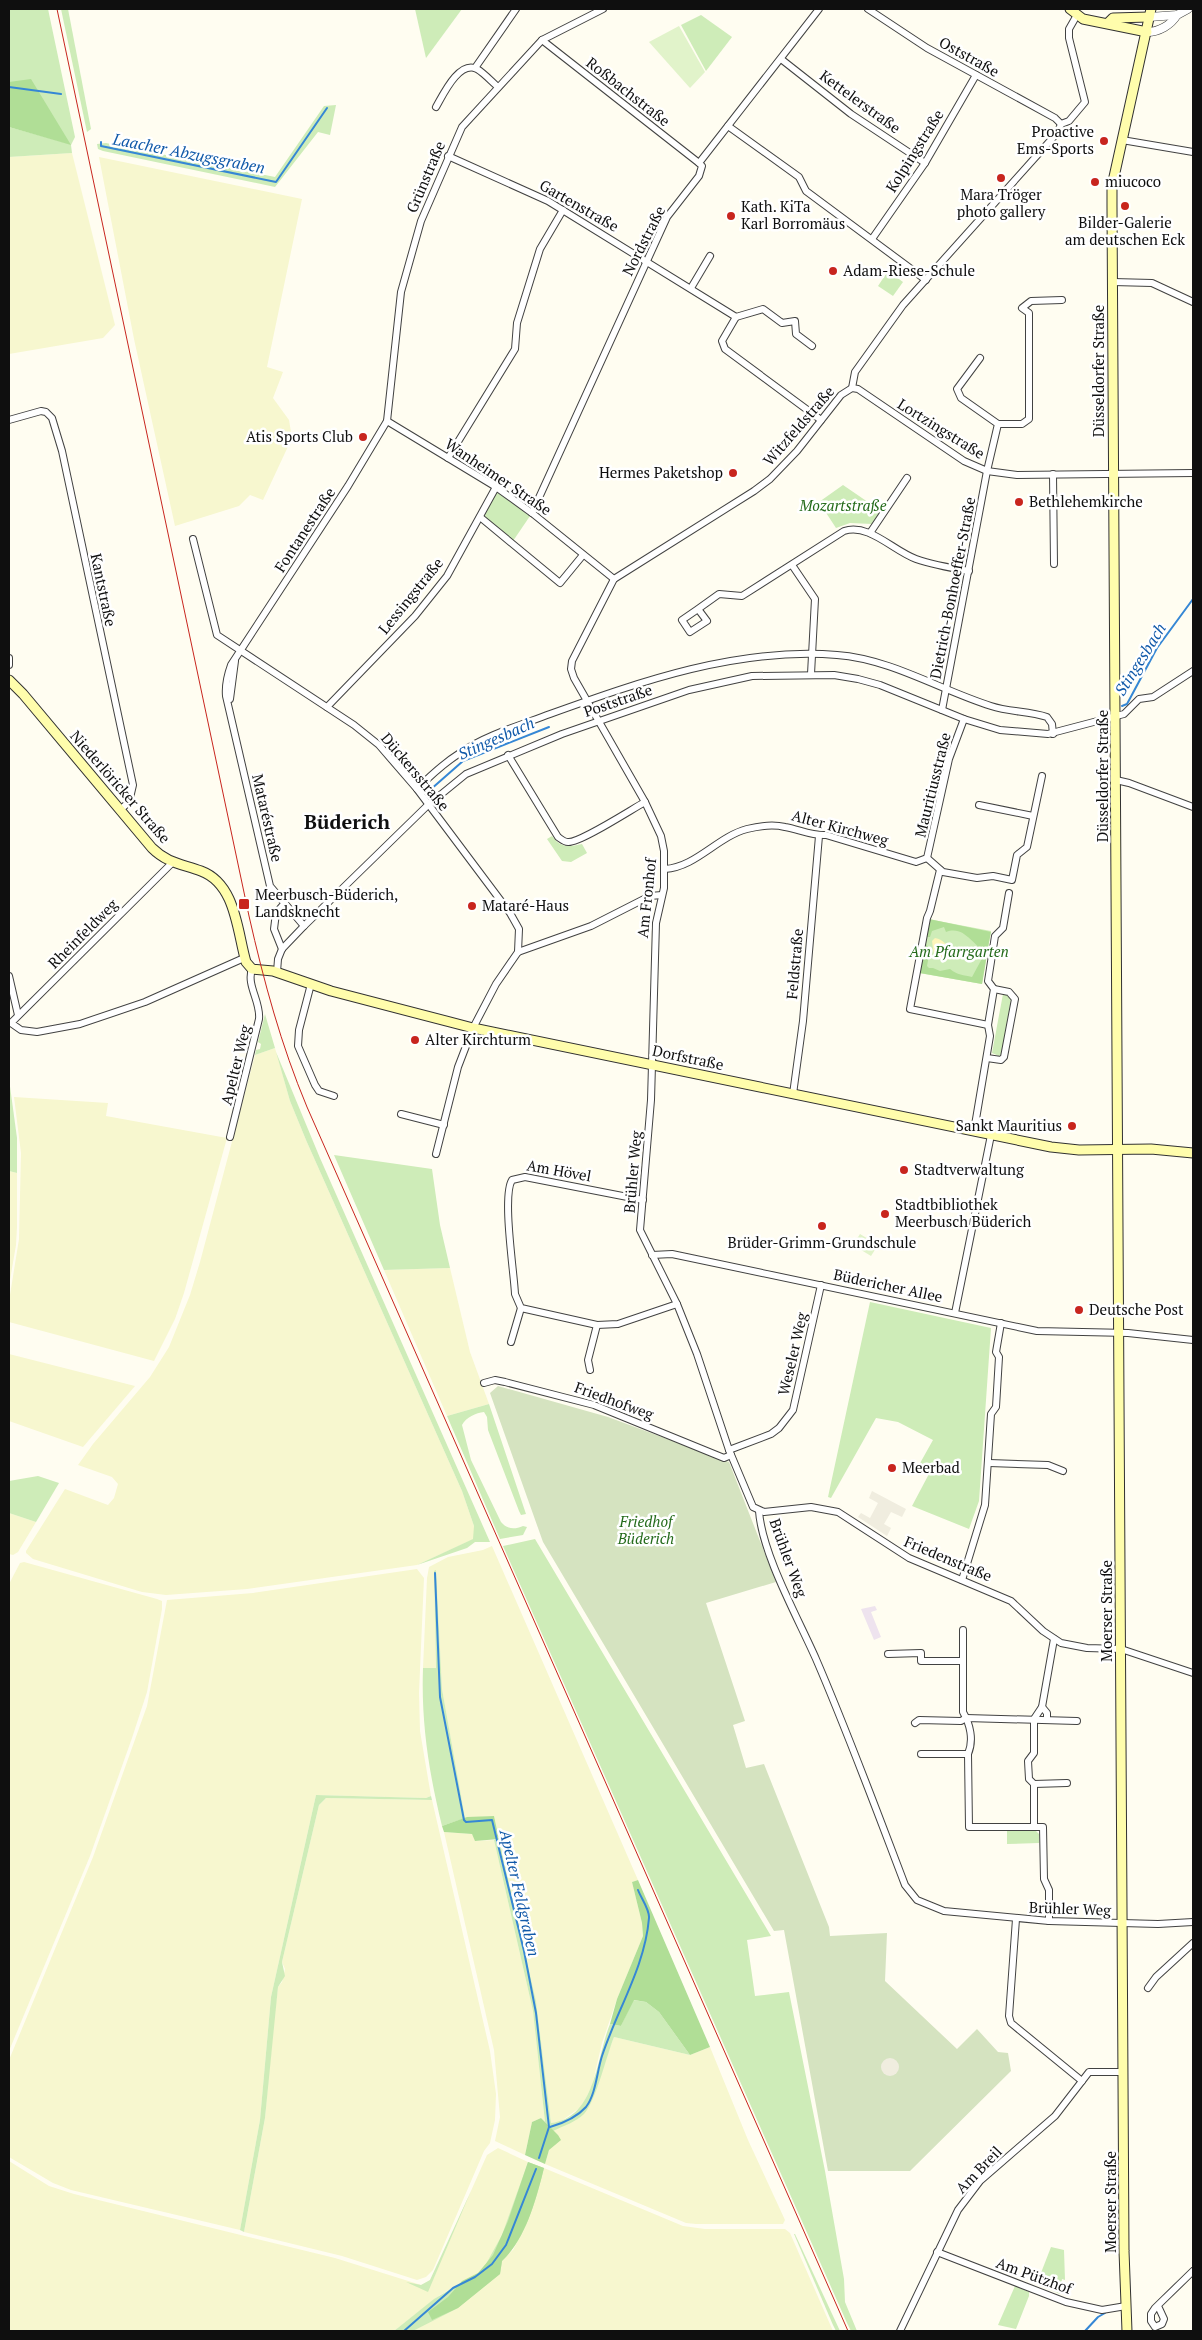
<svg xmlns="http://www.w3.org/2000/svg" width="1202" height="2340" font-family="'PT Serif',serif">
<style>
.industrial{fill:#eee3ee}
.farmland{fill:#f7f7cf}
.green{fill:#ceecb8}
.forest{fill:#b0de96}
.sand{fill:#fef5ba}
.cemetery{fill:#d5e3c0}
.pitch{fill:#e1f3ca}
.plaza{fill:#f0eddf}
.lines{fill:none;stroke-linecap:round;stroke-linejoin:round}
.stream{stroke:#3587d5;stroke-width:2}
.minor-casing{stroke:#424242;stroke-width:8}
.tertiary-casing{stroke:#424242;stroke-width:9}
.secondary-casing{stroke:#313131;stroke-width:11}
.minor{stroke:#fff;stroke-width:6}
.tertiary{stroke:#fff;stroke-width:8}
.secondary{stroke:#fffdac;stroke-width:9}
.tram{stroke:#c8251e;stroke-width:1}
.poi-dot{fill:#c8251e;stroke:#fff;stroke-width:2}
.labels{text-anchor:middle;stroke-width:5;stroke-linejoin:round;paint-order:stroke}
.street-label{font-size:15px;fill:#0f0f0f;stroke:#fff}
.poi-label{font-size:15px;fill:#0f0f0f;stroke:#fff;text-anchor:start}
.park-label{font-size:15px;font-style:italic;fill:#246b1b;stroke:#fff}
.water-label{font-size:16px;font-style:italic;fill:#1059a9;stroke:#fff}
.district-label{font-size:20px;font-weight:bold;fill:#0f0f0f;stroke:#fff}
</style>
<rect width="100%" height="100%" fill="#fffdf1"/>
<polygon class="industrial" points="875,1606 877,1610 871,1612 881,1637 874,1640 861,1609"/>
<g class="farmland">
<polygon points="72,153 115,325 103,338 9,354 9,157"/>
<polygon points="99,157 302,199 267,367 283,372 273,398 289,420 292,438 263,500 250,495 239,506 175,526 134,339"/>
<polygon points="275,1048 290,1101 306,1140 462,1491 474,1526 474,1539 417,1565 247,1589 166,1595 142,1592 33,1559 26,1553 26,1551 65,1489 108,1505 114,1498 118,1484 112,1477 78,1465 93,1444 150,1377 169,1347 190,1295 200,1262 255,1055"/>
<polygon points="14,1097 108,1103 106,1116 227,1138 184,1293 175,1319 154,1361 9,1322 9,1301 19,1239 21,1153"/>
<polygon points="9,1171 17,1173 17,1227 16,1245 9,1286"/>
<polygon points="450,1268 470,1352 489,1404 447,1416 384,1270"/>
<polygon points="9,1354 135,1386 83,1447 9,1421"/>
<polygon points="9,1513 36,1522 18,1552 13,1555 9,1554"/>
<polygon points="492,1546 638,1880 632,1882 642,1923 643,1936 617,1999 602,2043 592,2086 582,2106 560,2122 551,2123 536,2001 494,1816 465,1818 464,1813 442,1689 436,1571 434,1571 436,1669 423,1668 427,1578 429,1567 448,1557 483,1550"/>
<polygon points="24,1562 157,1599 162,1601 162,1609 147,1692 132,1738 90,1856 9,2051 9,1584 20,1563"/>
<polygon points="417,1569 424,1578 419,1693 420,1731 431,1796 426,1798 316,1795 271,1997 260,2120 240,2230 71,2190 53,2183 9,2157 9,2060 93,1857 147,1706 167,1600 253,1593"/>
<polygon points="326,1798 432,1800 490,2051 496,2094 495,2120 490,2143 484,2151 433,2270 426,2277 417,2280 342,2256 244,2232 265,2118 273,2026 278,1987 282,1982 285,1969 282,1962 319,1805"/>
<polygon points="444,1832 472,1834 476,1841 494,1840 533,2011 545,2122 541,2118 532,2122 525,2155 495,2141 500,2117 494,2050"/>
<polygon points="614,2037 690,2055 710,2047 748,2140 785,2220 783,2224 696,2224 686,2223 545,2164 549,2150 558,2135 553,2131 583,2114"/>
<polygon points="498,2148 528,2162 508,2221 493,2255 478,2273 440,2295 394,2331 9,2331 9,2161 49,2186 74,2194 335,2258 421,2285 428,2283 434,2274 487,2155"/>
<polygon points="544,2168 683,2226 705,2229 785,2229 790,2233 833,2331 413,2331 432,2320 513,2250 524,2228"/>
</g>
<g class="green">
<polygon points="9,9 48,9 75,137 71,145 72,153 9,157 9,127 70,144 14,83 9,82"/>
<polygon points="61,9 68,9 91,129 87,132"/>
<polygon points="415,9 462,9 426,58"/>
<polygon points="701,15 732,37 706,71 681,25"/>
<polygon points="336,105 330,135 318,132 275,187 103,151 98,149 97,144 106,143 275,177 324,106"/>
<polygon points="888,271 903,282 893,296 878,286"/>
<polygon points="843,485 881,511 872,524 850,523 836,528 819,502"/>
<polygon points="497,492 530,516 513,541 483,517"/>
<path d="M552 836C561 848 568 847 582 844L587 853 571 862 562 861 547 839Z"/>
<polygon points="928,919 991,931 982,984 919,973"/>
<polygon points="1003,994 1008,995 1011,999 1002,1054 999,1056 992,1053"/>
<polygon points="265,1014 275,1048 255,1055 256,1050 260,1049 261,1044 258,1042"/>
<polygon points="276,1052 320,1158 490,1542 475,1542 467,1548 417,1565 473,1539 474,1526 462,1491 306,1140 290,1101"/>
<polygon points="9,1079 17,1138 17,1173 9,1171"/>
<polygon points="334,1155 432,1169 440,1225 450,1268 384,1270"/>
<polygon points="870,1302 991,1328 979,1501 969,1529 912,1506 930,1472 919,1465 933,1440 898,1422 876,1418 831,1498 828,1497"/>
<path d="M489 1404 526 1514 521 1515 519 1511 488 1430 487 1417 484 1412C476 1413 466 1417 462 1425L471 1460 501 1522C507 1529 514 1530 523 1526L527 1527 523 1535 500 1539 447 1416Z"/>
<polygon points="38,1476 59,1483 36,1522 9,1513 9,1481"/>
<polygon points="535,1539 771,1936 747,1940 755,1996 789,1992 825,2171 844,2279 845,2302 857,2331 851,2331 847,2323 503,1546"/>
<path d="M436 1570 442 1689 465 1818 442 1826C429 1773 421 1723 423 1668H436L434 1571Z"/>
<polygon points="316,1795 426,1798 431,1796 432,1800 326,1798 319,1805 282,1962 285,1976 278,1987 265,2118 244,2232 240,2230 260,2120 271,1997"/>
<polygon points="1007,1831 1036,1831 1039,1834 1039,1843 1007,1844"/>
<path d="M499 1839 536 2001 551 2123C596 2118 596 2058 610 2024L621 2026 633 2000 646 2002 659 2012 690 2055 614 2037C606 2057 596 2101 584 2114 576 2122 563 2126 553 2131L545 2122 533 2011 494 1840Z"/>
<path d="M528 2162 544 2168C536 2200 526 2238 502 2261L500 2274 458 2308 413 2331H394L434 2299 478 2273 486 2264 502 2235Z"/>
<polygon points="471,2191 428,2292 406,2282 421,2285 430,2280"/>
<polygon points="794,2234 795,2234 840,2331 836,2331 833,2325"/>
<polygon points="1051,2247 1064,2250 1065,2280 1062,2279 1060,2294 1041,2286 1044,2280 1039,2278"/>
<polygon points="1015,2286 1029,2292 1029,2296 1016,2329 998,2325"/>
</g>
<g class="forest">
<polygon points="31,79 71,145 9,127 9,82"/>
<path d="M929 919 991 932 987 952C972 946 965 925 946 932L944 927 932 931 930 937H926Z"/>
<path d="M925 943 930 949 927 966 929 968H933L940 971 950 969C957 975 964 975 972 977L985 953 987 954 982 984 920 973Z"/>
<polygon points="494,1816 499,1839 475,1841 472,1834 444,1832 442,1826 467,1817"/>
<polygon points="638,1880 710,2047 690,2055 659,2012 646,2002 634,2000 621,2026 610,2024 617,1999 643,1936 642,1923 632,1882"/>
<polygon points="541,2118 558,2135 561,2140 549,2150 545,2164 525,2155 532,2122"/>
<path d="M528 2162 544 2168C536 2200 526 2238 502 2261L500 2274 458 2308 432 2320 428 2312 448 2297 462 2281 478 2273 493 2255 508 2221Z"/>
</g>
<path class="sand" d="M935 938C943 939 951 948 951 956L947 960 934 955 932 941Z"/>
<polygon class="cemetery" points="498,1386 608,1417 729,1462 776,1582 706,1603 745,1721 733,1725 746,1768 764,1764 829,1927 830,1936 887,1933 885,1981 957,2049 977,2029 998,2052 1008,2053 1011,2071 910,2171 828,2171 784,1930 774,1931 543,1542 490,1393"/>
<g class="pitch">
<polygon points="679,26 705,72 690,88 649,42"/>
<polygon points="860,1234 878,1245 871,1256 853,1245"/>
</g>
<g class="plaza">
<polygon points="872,1491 906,1509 902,1517 891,1512 884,1524 891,1528 887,1536 858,1517 861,1513 870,1518 878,1503 869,1498"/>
<circle cx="890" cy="2067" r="9"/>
</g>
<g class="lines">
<g class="stream">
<polyline points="9,87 61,94"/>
<polyline points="101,142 101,146 276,182 327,108"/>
<polyline points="1122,706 1127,704 1157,648 1193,599"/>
<polyline points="430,790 463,761 549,727"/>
<polyline points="435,1573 440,1697 464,1820 466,1822 492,1820 524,1951 536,2013 549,2127 539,2158"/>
<path d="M550 2127C564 2123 576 2118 586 2107 596 2094 597 2071 602 2056 617 2010 645 1967 649 1918 650 1910 641 1898 638 1890"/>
<polyline points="404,2331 453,2288 475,2277 492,2264 506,2245 536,2169"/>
<polyline points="1085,2331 1098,2317 1105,2313"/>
</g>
<defs>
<g id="minor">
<polyline points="868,9 927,48 1055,118 1061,124"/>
<polyline points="542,40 699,163"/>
<polyline points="781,59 851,114 925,163"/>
<polyline points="475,68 516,9"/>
<path d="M436 107C443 95 459 60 477 69 484 73 492 82 498 87"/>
<polyline points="1061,124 1058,132 903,305 855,372 852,388 841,395 797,451 770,479 754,491 614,579 572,661 571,669 574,678 645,802 661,836 664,851 664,888 656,923 651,1100 640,1230 677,1304 697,1354 729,1450 753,1507 764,1512 811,1507 838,1512 909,1558 1011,1601 1043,1631 1061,1643 1087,1648 1121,1649 1193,1673"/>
<polyline points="1061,124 1069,121 1085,102 1069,38 1069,29 1077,15"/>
<polyline points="728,126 799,177 806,191 926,280"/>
<polyline points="1122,140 1193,152"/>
<polyline points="448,156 548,201 736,317 722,341 725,349 821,420"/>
<polyline points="872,239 925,163 976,75"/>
<polyline points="1113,282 1152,283 1193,302"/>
<polyline points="691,288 710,256"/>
<polyline points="736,317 763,309 782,323 795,321 796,334 812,346"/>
<polyline points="852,388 858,389 964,461 987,471 1017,475 1193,473"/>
<polyline points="9,420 41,411 46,412 52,418 62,451 133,785 129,802 120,810"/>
<polyline points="387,421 496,487 532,513 614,579"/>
<polyline points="998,424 1022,424 1029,419 1029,313 1022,308 1031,301 1062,300"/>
<polyline points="448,458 515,349 517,323 540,249 563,210"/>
<polyline points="1053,474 1054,564"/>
<polyline points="532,513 667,217 699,176 702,166 699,163 819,9"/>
<polyline points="480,517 560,583 583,555"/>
<polyline points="870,533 907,478"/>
<polyline points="193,539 217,635 354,725 379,745 417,789 510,913 519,929 518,952"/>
<polyline points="792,565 815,599 811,674"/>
<path d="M698 609 682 620 690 632 707 621 698 609 719 594 742 596 844 531C869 523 892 550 916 559 933 565 951 568 969 571"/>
<polyline points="9,658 9,665"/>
<polyline points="230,699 235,661"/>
<polyline points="327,707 415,616 447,576 496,487"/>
<polyline points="942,710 987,471 998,424 961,398 957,389 980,358"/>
<path d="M508 755 558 837C561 839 564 842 568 842 580 843 632 809 645 802"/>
<polyline points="1116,780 1129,783 1193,807"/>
<path d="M417 789C430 776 444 763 460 753 486 735 521 725 550 714 642 681 738 647 837 655 891 659 940 690 991 706 1009 712 1029 711 1047 717L1052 724 1053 734"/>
<polyline points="979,805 1033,816"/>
<polyline points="927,858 943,872 977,878 993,876 1012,880 1017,855 1027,847 1042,776"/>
<polyline points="927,858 949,759 964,719"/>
<polyline points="172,863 11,1023 21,1030 37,1032 80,1024 145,1002 244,958"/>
<path d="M665 869C696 867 717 837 747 829 759 826 773 824 785 827 798 829 812 836 826 835L916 862 927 858"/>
<polyline points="940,870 930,911 927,918 910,1009 988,1025"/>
<path d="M304 926 270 886 226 696C225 685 227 676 231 665L348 486 387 421 401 292 421 221 462 127 542 40 603 9"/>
<polyline points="282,949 274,929 276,913 284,904"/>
<polyline points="277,972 278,959 282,949 304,926 428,805 466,774 562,734 689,690 752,676 834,675 858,679 880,685 964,719 1000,730 1048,734 1124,714 1139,699 1153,697 1193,671"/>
<polyline points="9,976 18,1015"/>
<polyline points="311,984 299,1030 298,1046 315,1085 319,1091 334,1096"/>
<polyline points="987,1058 1001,1060 1004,1057 1015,999 1009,992 994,989"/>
<polyline points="793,1094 803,1021 819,836"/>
<polyline points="401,1114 444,1125"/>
<polyline points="974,1131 990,1036 988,1025 994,989 988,981 995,936 1003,928 1009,893"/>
<path d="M230 1137 259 1019C261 1002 246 985 252 969"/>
<polyline points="436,1154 458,1067 473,1028 496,984 518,952 591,926 650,896 662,895"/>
<path d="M643 1200 525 1177 512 1180C502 1196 514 1272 515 1294L521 1308 597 1325 618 1324 677 1304"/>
<polyline points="652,1255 672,1254 1037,1331 1128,1333 1193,1340"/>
<polyline points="955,1313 991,1135"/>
<polyline points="511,1342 521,1308"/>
<polyline points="590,1370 588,1360 597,1325"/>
<polyline points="484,1383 495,1380 505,1382 594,1405 724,1458 731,1455"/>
<polyline points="729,1450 771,1434 779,1428 793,1410 821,1285"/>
<polyline points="989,1463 1048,1465 1063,1471"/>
<path d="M759 1511C762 1554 798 1618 816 1659 848 1733 876 1809 905 1885L917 1900 944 1911 1049 1921 1158 1924 1193 1922"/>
<polyline points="962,1580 985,1505 991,1414 996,1407 999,1357 996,1352 1001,1323"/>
<path d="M963 1630V1712C970 1724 974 1740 968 1754L969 1827H1034"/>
<polyline points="888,1654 921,1653 921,1661 963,1661"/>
<polyline points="1042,1707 1047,1713 1047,1719"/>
<polyline points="915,1723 919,1720 961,1721 966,1718 1077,1721"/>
<polyline points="921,1754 968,1754"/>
<polyline points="1034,1784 1067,1783"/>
<polyline points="1016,1919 1009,2016 1011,2023 1082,2081"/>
<polyline points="1049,1921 1049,1890 1044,1879 1043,1827 1034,1827 1034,1784 1029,1779 1028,1761 1034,1753 1034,1719 1042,1707 1054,1639"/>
<polyline points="1148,1988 1156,1977 1193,1943"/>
<polyline points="937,2252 1066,2302 1102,2310 1126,2306"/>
<polyline points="1158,2306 1164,2319 1162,2324 1155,2327 1151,2321 1151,2314 1155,2308 1193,2271"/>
<polyline points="900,2331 958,2210 980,2181 1055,2116 1089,2072 1124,2072"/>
</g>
<g id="tertiary">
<polyline points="1149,17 1177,15 1188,9"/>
<path d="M1147 32C1159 32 1171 25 1177 15"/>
</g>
<g id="secondary">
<polyline points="1070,9 1083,19 1147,32"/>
<polyline points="1108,23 1113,18 1149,17"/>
<path d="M9 680 23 694 152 848C167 863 182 864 201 871 236 884 237 931 246 962L252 969 273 971 331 991 473 1028 1051 1147 1079 1150 1151 1149 1193 1153"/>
<polyline points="1127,2331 1124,2251 1112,207 1112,186 1151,9"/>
</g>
</defs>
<use href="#minor" class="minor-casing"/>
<use href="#tertiary" class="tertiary-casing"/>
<use href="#secondary" class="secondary-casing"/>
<use href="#minor" class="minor"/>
<use href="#tertiary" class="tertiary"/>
<use href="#secondary" class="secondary"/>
<path class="tram" d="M57 9 249 916C264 982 281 1045 307 1107L848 2331"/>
</g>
<g class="poi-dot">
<circle cx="1104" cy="141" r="5"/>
<circle cx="1001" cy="178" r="5"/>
<circle cx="1095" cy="182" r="5"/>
<circle cx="1125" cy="206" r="5"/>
<circle cx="731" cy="216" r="5"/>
<circle cx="833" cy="271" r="5"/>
<circle cx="363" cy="437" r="5"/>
<circle cx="733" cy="473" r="5"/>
<circle cx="1019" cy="502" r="5"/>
<rect x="238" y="898" width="12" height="12" rx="2.5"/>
<circle cx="472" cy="906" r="5"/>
<circle cx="415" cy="1040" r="5"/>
<circle cx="1072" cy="1126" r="5"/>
<circle cx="904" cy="1170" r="5"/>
<circle cx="885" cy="1214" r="5"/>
<circle cx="822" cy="1226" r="5"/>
<circle cx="1079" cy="1310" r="5"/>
<circle cx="892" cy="1468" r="5"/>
</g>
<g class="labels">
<g class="street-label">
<text transform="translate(969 57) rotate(29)" y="5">Oststraße</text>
<text transform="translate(628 92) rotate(38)" y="5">Roßbachstraße</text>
<text transform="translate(860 102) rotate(36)" y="5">Kettelerstraße</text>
<text transform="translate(915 151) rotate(-58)" y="5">Kolpingstraße</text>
<text transform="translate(426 177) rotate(-67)" y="5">Grünstraße</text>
<text transform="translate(579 206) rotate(30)" y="5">Gartenstraße</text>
<text transform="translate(644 241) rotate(-63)" y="5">Nordstraße</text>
<text transform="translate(1099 371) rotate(-90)" y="5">Düsseldorfer Straße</text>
<text transform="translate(799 426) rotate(-49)" y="5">Witzfeldstraße</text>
<text transform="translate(941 429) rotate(32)" y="5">Lortzingstraße</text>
<text transform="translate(498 477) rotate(34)" y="5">Wanheimer Straße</text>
<text transform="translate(305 530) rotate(-57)" y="5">Fontanestraße</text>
<text transform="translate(953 588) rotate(-79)" y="5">Dietrich-Bonhoeffer-Straße</text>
<text transform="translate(103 590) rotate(78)" y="5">Kantstraße</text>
<text transform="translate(411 596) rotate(-51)" y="5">Lessingstraße</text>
<text transform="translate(618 701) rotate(-19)" y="5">Poststraße</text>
<text transform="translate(415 772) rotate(50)" y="5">Dückersstraße</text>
<text transform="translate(1103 776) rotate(-90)" y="5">Düsseldorfer Straße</text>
<text transform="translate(933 785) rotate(-76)" y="5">Mauritiusstraße</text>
<text transform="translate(120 787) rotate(49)" y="5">Niederlöricker Straße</text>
<text transform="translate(267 818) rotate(77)" y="5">Mataréstraße</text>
<text transform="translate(840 828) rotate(15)" y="5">Alter Kirchweg</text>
<text transform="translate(647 898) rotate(-84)" y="5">Am Fronhof</text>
<text transform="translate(83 934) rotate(-45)" y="5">Rheinfeldweg</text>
<text transform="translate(795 964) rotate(-85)" y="5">Feldstraße</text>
<text transform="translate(688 1058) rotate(12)" y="5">Dorfstraße</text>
<text transform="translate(236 1065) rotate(-76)" y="5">Apelter Weg</text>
<text transform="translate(559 1171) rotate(10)" y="5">Am Hövel</text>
<text transform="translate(633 1172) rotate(-85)" y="5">Brühler Weg</text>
<text transform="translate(888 1286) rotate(12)" y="5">Büdericher Allee</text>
<text transform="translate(793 1354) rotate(-77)" y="5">Weseler Weg</text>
<text transform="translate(614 1401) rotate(20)" y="5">Friedhofweg</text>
<text transform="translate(788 1558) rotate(70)" y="5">Brühler Weg</text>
<text transform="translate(948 1559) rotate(23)" y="5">Friedenstraße</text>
<text transform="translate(1107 1611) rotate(-90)" y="5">Moerser Straße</text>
<text transform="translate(1070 1909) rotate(2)" y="5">Brühler Weg</text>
<text transform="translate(979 2170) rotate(-46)" y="5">Am Breil</text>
<text transform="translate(1111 2202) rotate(-90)" y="5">Moerser Straße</text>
<text transform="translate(1034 2276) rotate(20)" y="5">Am Pützhof</text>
</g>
<g class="poi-label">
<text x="1094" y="137" text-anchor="end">Proactive<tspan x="1094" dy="17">Ems-Sports</tspan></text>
<text x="1105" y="187">miucoco</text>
<text x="1001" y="200" text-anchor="middle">Mara Tröger<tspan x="1001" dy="17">photo gallery</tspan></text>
<text x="741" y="212">Kath. KiTa<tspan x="741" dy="17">Karl Borromäus</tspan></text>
<text x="1125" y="228" text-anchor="middle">Bilder-Galerie<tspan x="1125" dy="17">am deutschen Eck</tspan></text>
<text x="843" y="276">Adam-Riese-Schule</text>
<text x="353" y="442" text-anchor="end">Atis Sports Club</text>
<text x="723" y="478" text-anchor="end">Hermes Paketshop</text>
<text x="1029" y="507">Bethlehemkirche</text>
<text x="255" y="900">Meerbusch-Büderich,<tspan x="255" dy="17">Landsknecht</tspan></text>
<text x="482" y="911">Mataré-Haus</text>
<text x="425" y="1045">Alter Kirchturm</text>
<text x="1062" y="1131" text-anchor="end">Sankt Mauritius</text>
<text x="914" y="1175">Stadtverwaltung</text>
<text x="895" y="1210">Stadtbibliothek<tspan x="895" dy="17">Meerbusch Büderich</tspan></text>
<text x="822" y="1248" text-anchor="middle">Brüder-Grimm-Grundschule</text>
<text x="1089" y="1315">Deutsche Post</text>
<text x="902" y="1473">Meerbad</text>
</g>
<g class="park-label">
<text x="843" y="511">Mozartstraße</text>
<text x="959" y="957">Am Pfarrgarten</text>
<text x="646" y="1527">Friedhof<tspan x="646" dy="17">Büderich</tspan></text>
</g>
<g class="water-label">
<text transform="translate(189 153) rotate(11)" y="6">Laacher Abzugsgraben</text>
<text transform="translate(1140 659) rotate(-58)" y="6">Stingesbach</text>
<text transform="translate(496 738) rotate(-24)" y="6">Stingesbach</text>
<text transform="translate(520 1893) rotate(77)" y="6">Apelter Feldgraben</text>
</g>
<g class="district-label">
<text x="347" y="829">Büderich</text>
</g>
</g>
<rect width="1202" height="2340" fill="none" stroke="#0f0f0f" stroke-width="20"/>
</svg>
